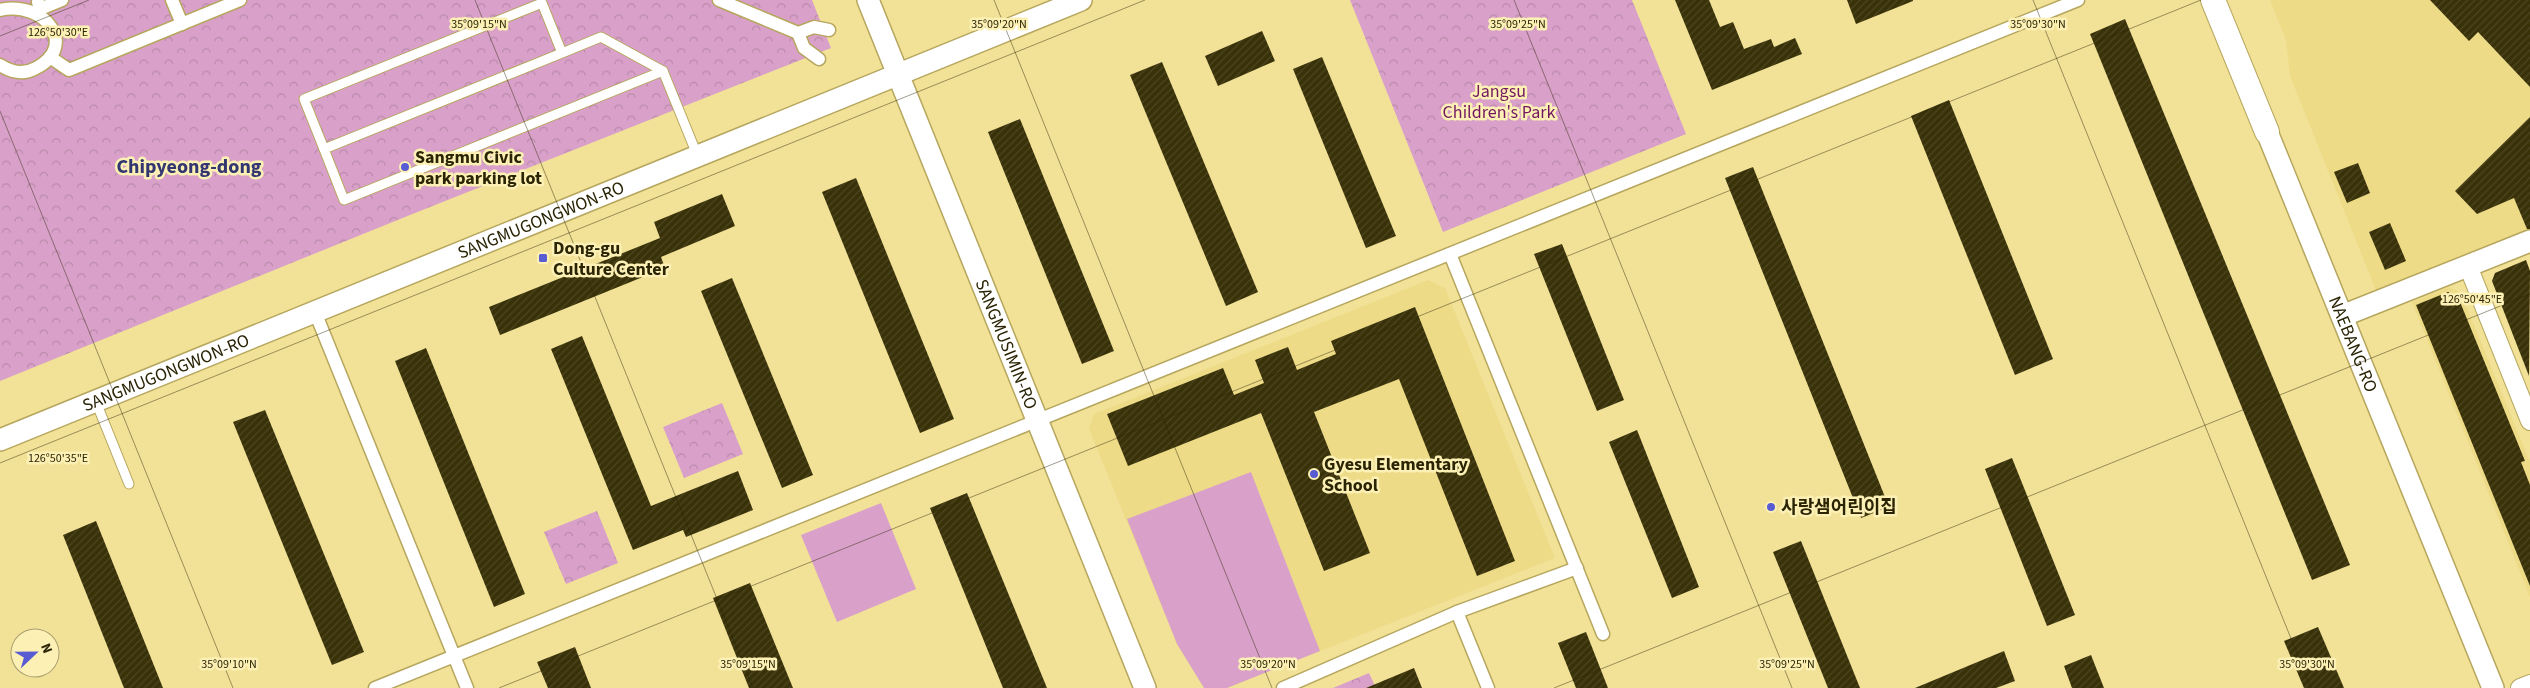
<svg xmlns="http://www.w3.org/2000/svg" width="2530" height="688" font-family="'Source Sans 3','Noto Sans KR',sans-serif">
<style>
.built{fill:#eddb88}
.grass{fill:#d9a1c9}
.forest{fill:url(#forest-crowns)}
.building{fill:url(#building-hatch)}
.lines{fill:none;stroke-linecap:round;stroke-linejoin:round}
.service-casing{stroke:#b6a65e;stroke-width:11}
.pedestrian-casing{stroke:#b6a65e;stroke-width:15}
.minor-casing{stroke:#b6a65e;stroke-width:20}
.tertiary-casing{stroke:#b6a65e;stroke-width:24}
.secondary-casing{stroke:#b6a65e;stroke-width:26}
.service{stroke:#fff;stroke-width:9}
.pedestrian{stroke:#fff;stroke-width:12}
.minor{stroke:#fff;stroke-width:18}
.tertiary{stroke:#fff;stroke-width:21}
.secondary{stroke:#fff;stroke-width:24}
.ticks{fill:none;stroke:#2a2405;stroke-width:1;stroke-opacity:0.45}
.poi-dot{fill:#585bd2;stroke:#fcf0b5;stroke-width:2}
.labels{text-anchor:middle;stroke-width:5;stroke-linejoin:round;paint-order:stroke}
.park-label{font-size:18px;fill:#721760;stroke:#fcf0b5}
.poi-label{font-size:18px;font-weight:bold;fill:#2a2405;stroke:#fcf0b5;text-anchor:start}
.street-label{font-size:18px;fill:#2a2405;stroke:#fcf0b5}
.quarter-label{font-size:20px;font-weight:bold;fill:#313570;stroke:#fcf0b5}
.ticks-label{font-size:12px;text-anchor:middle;fill:#2a2405;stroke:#fcf0b5;stroke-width:5;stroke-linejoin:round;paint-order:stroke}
</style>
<defs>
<pattern id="forest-crowns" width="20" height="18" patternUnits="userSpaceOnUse" patternTransform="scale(1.25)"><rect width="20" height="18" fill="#d9a1c9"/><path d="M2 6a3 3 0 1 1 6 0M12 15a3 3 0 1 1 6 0" fill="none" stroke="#ba8aab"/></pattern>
<pattern id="building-hatch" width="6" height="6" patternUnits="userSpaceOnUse" patternTransform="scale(1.25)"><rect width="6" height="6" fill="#393108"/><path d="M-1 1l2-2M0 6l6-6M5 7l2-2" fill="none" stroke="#4d4622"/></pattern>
</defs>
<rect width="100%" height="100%" fill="#f2e298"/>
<g class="built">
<polygon points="2270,0 2530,0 2530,233 2377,293 2290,76 2286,40"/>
<polygon points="1428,280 1445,288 1555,558 1227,688 1204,688 1177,644 1089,429 1094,414"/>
<polygon points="2449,287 2461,293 2530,462 2530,597 2412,302"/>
</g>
<g class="grass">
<polygon points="1251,472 1320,651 1227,688 1204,688 1177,644 1127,519"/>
<polygon points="881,503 916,589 837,622 801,535"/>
</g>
<g class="forest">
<polygon points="0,0 812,0 831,48 415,213 0,381"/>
<polygon points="1350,0 1632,0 1686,134 1443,232"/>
<polygon points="722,403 743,454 684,478 663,427"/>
<polygon points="597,511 618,563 566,584 544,532"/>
<polygon points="1369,673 1376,688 1333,688"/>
</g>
<g class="building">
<polygon points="1675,0 1709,0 1720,27 1733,22 1744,49 1771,39 1774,47 1795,38 1802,54 1712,90"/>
<polygon points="1847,0 1913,0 1913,1 1856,24"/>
<polygon points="2430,0 2530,0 2530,87 2478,32 2469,41"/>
<polygon points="2125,19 2350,565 2312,580 2090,34"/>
<polygon points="1262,31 1275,61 1218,86 1205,56"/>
<polygon points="1322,57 1396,236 1366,248 1293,69"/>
<polygon points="1162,62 1258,292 1226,306 1130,75"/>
<polygon points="1949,100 2053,359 2015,375 1911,116"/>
<polygon points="2530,117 2530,229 2527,229 2514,198 2477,214 2455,191"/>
<polygon points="1020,119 1114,351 1082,364 988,132"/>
<polygon points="2358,163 2370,193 2347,203 2334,172"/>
<polygon points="1753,167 1889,507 1861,518 1725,178"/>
<polygon points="856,178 954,419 920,433 822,192"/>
<polygon points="722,194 735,226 661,257 665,268 500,335 489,307 660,238 654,222"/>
<polygon points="2390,223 2406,261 2385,270 2369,232"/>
<polygon points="1562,244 1624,400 1597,411 1534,254"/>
<polygon points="2526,260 2530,271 2529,376 2492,281 2495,273"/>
<polygon points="732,278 813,475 782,488 701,291"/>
<polygon points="2448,292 2458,297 2525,461 2521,462 2530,485 2530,586 2416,305"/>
<polygon points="1415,307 1515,561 1477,576 1399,379 1314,412 1370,553 1324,571 1261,413 1128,466 1107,414 1223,368 1234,395 1264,383 1255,360 1288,347 1297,370 1336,354 1331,341"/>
<polygon points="582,336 651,506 738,471 753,510 686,537 683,530 633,550 551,349"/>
<polygon points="426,348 525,594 494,607 395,361"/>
<polygon points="265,410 364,652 332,665 233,422"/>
<polygon points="1637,430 1699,587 1672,598 1609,442"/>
<polygon points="2012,458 2075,615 2047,626 1985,469"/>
<polygon points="967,493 1047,688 1003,688 930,508"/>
<polygon points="96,521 163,688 124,688 63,535"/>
<polygon points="1801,541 1860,688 1828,688 1773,552"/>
<polygon points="750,583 793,688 749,688 713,598"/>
<polygon points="2318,627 2344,688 2304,688 2284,641"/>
<polygon points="1586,632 1608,688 1576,688 1558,643"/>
<polygon points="575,647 591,688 548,688 537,662"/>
<polygon points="2004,651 2015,681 1996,688 1915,688"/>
<polygon points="2091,655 2104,688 2072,688 2064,666"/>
<polygon points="1414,668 1422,688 1366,688"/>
</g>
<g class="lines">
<defs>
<g id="service">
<polyline points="562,53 542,3 304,99 324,149 562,53 601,37 663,71 698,157"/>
<polyline points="324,149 344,200 663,71"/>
<polyline points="96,402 129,484"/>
</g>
<g id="pedestrian">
<polyline points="172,0 182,24"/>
<polyline points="719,0 798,33 814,27 829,30"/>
<polyline points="38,2 40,9 62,0"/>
<path d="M0 10C45 0 79 46 36 68 24 75 11 72 0 65"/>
<polyline points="798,33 804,48 819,59"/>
<polyline points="50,57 69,70 240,0"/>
<polyline points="1450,254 1603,634"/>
<polyline points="315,312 467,688"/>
<polyline points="375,688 2078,0"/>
<polyline points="1283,688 1457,612"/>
<polyline points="1488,688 1457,612 1577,568"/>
</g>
<g id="minor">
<polyline points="2468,266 2530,421"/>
<polyline points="2520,688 2530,684"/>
</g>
<g id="tertiary">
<path id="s1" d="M868 0 1145 688"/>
<path id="s2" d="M2267 132 2493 688"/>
<polyline points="2342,316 2530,241"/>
<path id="s3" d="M0 440 1081 0"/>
</g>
<polyline id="secondary" points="2213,0 2267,132"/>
</defs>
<use href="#service" class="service-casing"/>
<use href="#pedestrian" class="pedestrian-casing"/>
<use href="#minor" class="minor-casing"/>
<use href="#tertiary" class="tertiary-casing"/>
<use href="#secondary" class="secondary-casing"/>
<use href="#service" class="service"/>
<use href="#pedestrian" class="pedestrian"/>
<use href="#minor" class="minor"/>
<use href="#tertiary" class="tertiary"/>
<use href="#secondary" class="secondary"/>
</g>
<path class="ticks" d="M475 0 753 688M994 0 1272 688M1514 0 1792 688M2033 0 2311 688M0 36 89 0M0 111 233 688M0 463 1145 0M499 688 2201 0M1554 688 2530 294"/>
<g class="poi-dot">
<circle cx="405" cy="167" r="5"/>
<rect x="538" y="253" width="10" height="10" rx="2.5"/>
<circle cx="1314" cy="474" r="5"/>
<circle cx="1771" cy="507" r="5"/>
</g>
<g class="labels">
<g class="park-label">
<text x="1499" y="97">Jangsu<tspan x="1499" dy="21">Children's Park</tspan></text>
</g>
<g class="poi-label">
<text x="415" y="163">Sangmu Civic<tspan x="415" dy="21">park parking lot</tspan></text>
<text x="553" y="254">Dong-gu<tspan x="553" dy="21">Culture Center</tspan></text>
<text x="1324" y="470">Gyesu Elementary<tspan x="1324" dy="21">School</tspan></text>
<text x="1781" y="513">사랑샘어린이집</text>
</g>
<g class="street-label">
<text dy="6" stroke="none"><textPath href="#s3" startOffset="584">SANGMUGONGWON-RO</textPath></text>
<text dy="6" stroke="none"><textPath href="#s1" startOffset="371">SANGMUSIMIN-RO</textPath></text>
<text dy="6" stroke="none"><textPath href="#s2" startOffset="229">NAEBANG-RO</textPath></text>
<text dy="6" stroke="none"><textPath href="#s3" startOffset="179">SANGMUGONGWON-RO</textPath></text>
</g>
<g class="quarter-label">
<text x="189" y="173">Chipyeong-dong</text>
</g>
</g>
<g class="ticks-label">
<text x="1518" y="28">35°09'25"N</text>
<text x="2038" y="28">35°09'30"N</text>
<text x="479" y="28">35°09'15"N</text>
<text x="999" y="28">35°09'20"N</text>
<text x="58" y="36">126°50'30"E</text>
<text x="2472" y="303">126°50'45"E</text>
<text x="58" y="462">126°50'35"E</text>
<text x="229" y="668">35°09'10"N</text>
<text x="748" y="668">35°09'15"N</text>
<text x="1268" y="668">35°09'20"N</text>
<text x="1787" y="668">35°09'25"N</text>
<text x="2307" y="668">35°09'30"N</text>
</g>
<g transform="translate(35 653) rotate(68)"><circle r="24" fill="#fcf0b5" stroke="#a89e6f"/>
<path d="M0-4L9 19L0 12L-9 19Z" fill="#585bd2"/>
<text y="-8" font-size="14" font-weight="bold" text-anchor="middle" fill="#2a2405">N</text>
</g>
</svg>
